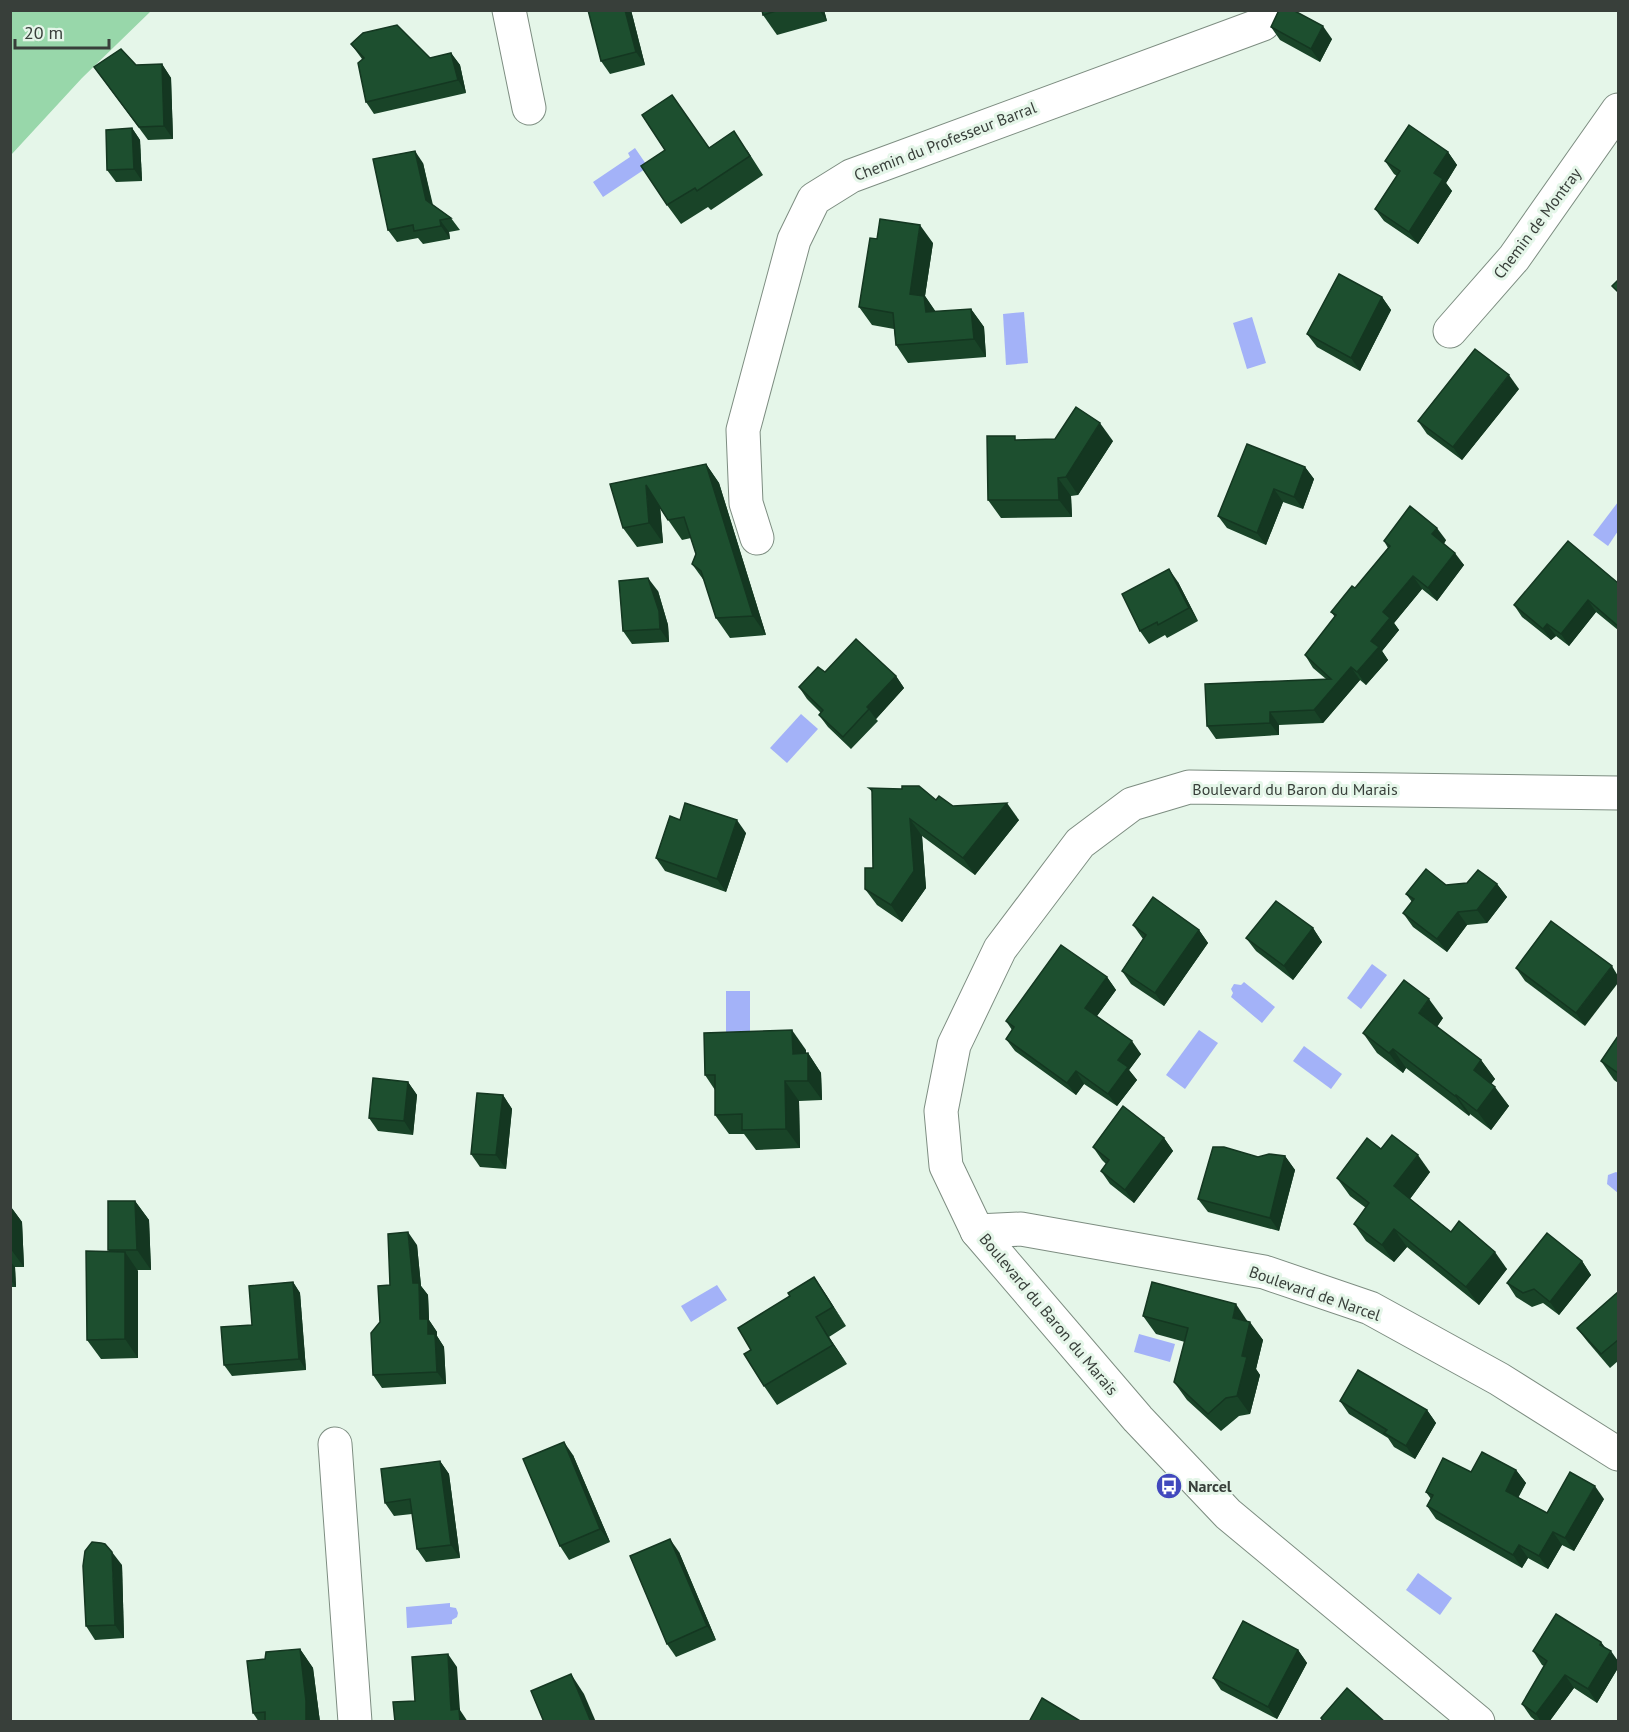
<svg xmlns="http://www.w3.org/2000/svg" width="1629" height="1732" font-family="'PT Sans',sans-serif">
<style>
.green{fill:#98d7aa}
.water{fill:#a3b2f8}
.lines{fill:none;stroke-linecap:round;stroke-linejoin:round}
.minor-casing{stroke:#7d8d81;stroke-width:35}
.minor{stroke:#fff;stroke-width:33}
.wall{fill:#194428}
.shaded-wall{fill:#143721}
.building{fill:#1d4f2f;stroke:#143721;stroke-width:1.5}
.labels{text-anchor:middle;stroke-width:6;stroke-linejoin:round;paint-order:stroke}
.street-label{font-size:16px;fill:#383f3a;stroke:#e5f6e9}
.poi-label{font-size:16px;font-weight:bold;fill:#383f3a;stroke:#e5f6e9;text-anchor:start}
</style>
<rect width="100%" height="100%" fill="#e5f6e9"/>
<polygon class="green" points="11,10 151,11 82,78 11,155"/>
<g class="water">
<polygon points="635,148 648,167 603,197 593,182 630,157 628,153"/>
<polygon points="1024,312 1028,363 1006,365 1003,314"/>
<polygon points="1252,317 1266,363 1247,369 1233,323"/>
<polygon points="1618,502 1618,531 1608,546 1593,535"/>
<polygon points="801,714 818,729 787,763 770,748"/>
<polygon points="1372,964 1387,975 1361,1009 1347,998"/>
<polygon points="1244,982 1275,1007 1262,1023 1231,997 1233,993 1231,989 1234,984 1241,985"/>
<rect x="726" y="991" width="24" height="51"/>
<polygon points="1199,1030 1218,1043 1185,1089 1166,1075"/>
<polygon points="1304,1046 1342,1074 1331,1089 1293,1061"/>
<polygon points="1616,1172 1618,1173 1618,1193 1607,1184 1608,1175"/>
<polygon points="717,1285 727,1300 691,1322 681,1306"/>
<polygon points="1139,1334 1175,1344 1170,1362 1134,1352"/>
<polygon points="1418,1573 1452,1598 1440,1615 1406,1590"/>
<polygon points="450,1603 450,1607 456,1608 458,1613 457,1617 452,1620 452,1624 407,1628 406,1607"/>
</g>
<g class="lines">
<defs>
<g id="minor">
<polyline points="509,10 529,108"/>
<polyline points="1450,331 1514,258 1618,110"/>
<polyline points="757,538 746,503 743,430 794,240 814,199 851,176 1263,24 1267,10"/>
<polyline points="977,1231 1021,1229 1264,1272 1370,1308 1499,1379 1618,1454"/>
<polyline points="335,1444 355,1722"/>
<polyline points="1478,1722 1228,1514 1138,1419 977,1231 946,1166 941,1111 954,1045 1000,949 1080,843 1132,804 1189,787 1618,793"/>
</g>
</defs>
<use href="#minor" class="minor-casing"/>
<use href="#minor" class="minor"/>
</g>
<g class="wall">
<polygon points="631,10 645,65 610,74 601,61"/>
<polygon points="762,10 824,10 827,21 777,35 763,15"/>
<polygon points="1271,27 1332,39 1320,62 1280,40"/>
<polygon points="351,44 430,58 451,53 460,65 466,93 374,114 366,102 362,59"/>
<polygon points="162,64 171,78 173,139 148,140 94,67"/>
<polygon points="132,128 140,140 142,181 116,182 107,170"/>
<polygon points="709,148 747,150 763,175 711,210 708,207 681,224 667,205"/>
<polygon points="1448,152 1457,165 1446,183 1452,191 1418,244 1384,221 1375,209 1397,176 1394,174 1385,161"/>
<polygon points="423,163 433,205 451,218 460,230 449,232 450,239 423,244 418,238 397,242 388,230"/>
<polygon points="877,239 933,243 925,296 936,312 971,309 984,327 986,357 908,363 896,345 894,329 872,325 859,307"/>
<polygon points="1382,297 1391,310 1360,371 1317,347 1307,334"/>
<polygon points="1519,389 1462,460 1427,434 1418,421"/>
<polygon points="1055,439 1113,441 1078,495 1071,496 1072,517 1001,518 988,500 1017,440"/>
<polygon points="706,464 719,483 766,635 730,638 716,618 705,582 692,564 696,554 691,538 682,540 660,508 663,543 637,547 623,528"/>
<polygon points="1305,467 1314,479 1303,509 1283,502 1266,545 1227,528 1218,516"/>
<polygon points="1446,540 1444,544 1464,565 1437,601 1422,589 1394,623 1399,630 1382,651 1388,660 1366,685 1360,680 1323,723 1279,725 1279,735 1216,739 1207,726 1326,679 1313,668 1305,655 1335,617 1331,612 1355,588 1388,548 1384,541"/>
<polygon points="1178,582 1198,621 1167,638 1165,635 1149,644 1140,631"/>
<polygon points="1618,583 1618,630 1596,612 1569,646 1556,636 1551,640 1522,617 1514,605"/>
<polygon points="658,591 668,625 669,642 632,644 623,631"/>
<polygon points="825,672 896,676 904,688 876,719 878,721 851,749 828,727 819,715 821,713 807,699 799,687"/>
<polygon points="869,788 936,800 953,806 1019,820 975,875 922,836 926,888 902,922 877,905 865,889 873,868 872,792"/>
<polygon points="680,820 746,833 726,892 665,871 656,858"/>
<polygon points="1497,884 1507,897 1487,923 1467,925 1447,952 1413,927 1403,913 1412,902 1406,894 1446,885"/>
<polygon points="1551,921 1585,1026 1525,981 1516,968"/>
<polygon points="1133,925 1199,930 1208,943 1164,1006 1131,984 1122,971 1143,939"/>
<polygon points="1313,928 1322,942 1293,980 1256,951 1246,938"/>
<polygon points="1107,977 1116,990 1097,1016 1141,1054 1129,1070 1137,1080 1117,1106 1084,1084 1076,1095 1015,1051 1006,1039 1012,1030 1006,1021"/>
<polygon points="1443,1018 1437,1027 1481,1060 1495,1079 1491,1084 1509,1106 1491,1130 1470,1114 1469,1116 1406,1068 1403,1073 1377,1053 1363,1033"/>
<polygon points="1618,1036 1618,1083 1614,1080 1601,1061"/>
<polygon points="806,1050 806,1053 808,1053 821,1073 822,1100 799,1101 800,1148 756,1150 744,1134 729,1134 715,1115 715,1090 705,1075"/>
<polygon points="408,1082 417,1095 413,1135 378,1131 369,1118"/>
<polygon points="503,1095 512,1109 506,1169 480,1167 471,1154"/>
<polygon points="1164,1138 1173,1151 1134,1203 1110,1184 1101,1171 1106,1164 1102,1160 1093,1147"/>
<polygon points="1381,1149 1430,1172 1410,1199 1451,1232 1507,1269 1479,1305 1407,1247 1394,1262 1366,1241 1354,1224 1366,1208 1350,1196 1337,1178"/>
<polygon points="1285,1156 1295,1170 1279,1231 1208,1212 1198,1199 1258,1157"/>
<polygon points="135,1201 149,1220 151,1270 137,1270 138,1271 138,1358 101,1359 87,1340 110,1252 108,1250"/>
<polygon points="10,1204 11,1207 22,1222 24,1267 15,1267 16,1287 10,1287"/>
<polygon points="417,1245 421,1286 428,1295 429,1320 437,1332 437,1336 444,1347 446,1384 382,1388 373,1375 380,1322 390,1285"/>
<polygon points="1582,1261 1591,1275 1559,1315 1543,1303 1532,1307 1516,1297 1507,1283"/>
<polygon points="814,1277 846,1326 829,1337 847,1364 777,1405 764,1386 751,1350 790,1296"/>
<polygon points="293,1282 300,1293 306,1370 232,1376 224,1365 252,1325"/>
<polygon points="1618,1292 1618,1361 1610,1368 1587,1341 1577,1328"/>
<polygon points="1143,1316 1248,1321 1263,1340 1256,1369 1260,1375 1250,1414 1239,1416 1221,1431 1187,1400 1174,1382 1185,1342 1156,1334"/>
<polygon points="1340,1401 1427,1410 1436,1423 1415,1459 1394,1447 1388,1438 1349,1414"/>
<polygon points="573,1455 610,1542 569,1560 560,1546"/>
<polygon points="440,1461 449,1474 460,1558 426,1562 417,1549 412,1514 394,1516 385,1503"/>
<polygon points="1516,1470 1526,1483 1518,1497 1547,1513 1604,1499 1574,1551 1562,1545 1548,1569 1528,1558 1522,1568 1436,1519 1427,1506 1431,1499 1426,1492 1471,1472"/>
<polygon points="679,1552 716,1640 676,1657 667,1644"/>
<polygon points="122,1565 124,1638 95,1640 86,1626"/>
<polygon points="1601,1642 1605,1648 1618,1661 1618,1668 1597,1703 1574,1688 1549,1722 1537,1722 1531,1717 1522,1704 1544,1666 1542,1665 1533,1651"/>
<polygon points="300,1649 313,1668 320,1722 259,1722 253,1713 265,1659"/>
<polygon points="1298,1650 1307,1663 1277,1719 1221,1690 1213,1678"/>
</g>
<g class="shaded-wall">
<polygon points="625,10 631,10 645,65 636,52"/>
<polygon points="819,10 824,10 827,21"/>
<polygon points="1323,26 1332,39 1320,62 1311,49"/>
<polygon points="451,53 460,65 466,93 458,80"/>
<polygon points="162,64 171,78 173,139 164,126"/>
<polygon points="132,128 140,140 142,181 134,169"/>
<polygon points="415,151 423,163 434,213 426,200"/>
<polygon points="1448,152 1457,165 1446,183 1452,191 1418,244 1409,232 1434,173"/>
<polygon points="440,220 449,232 450,239 441,226"/>
<polygon points="920,225 933,243 925,296 937,314 939,330 910,294"/>
<polygon points="1382,297 1391,310 1360,371 1351,358"/>
<polygon points="971,309 984,327 986,357 974,339"/>
<polygon points="1509,375 1519,389 1462,460 1453,447"/>
<polygon points="1100,423 1113,441 1078,495 1066,477"/>
<polygon points="706,464 719,483 766,635 753,616"/>
<polygon points="1305,467 1314,479 1303,509 1294,497"/>
<polygon points="1058,478 1071,496 1072,517 1059,500"/>
<polygon points="646,485 660,505 663,543 649,523"/>
<polygon points="1274,489 1283,502 1266,545 1257,533"/>
<polygon points="1437,528 1446,540 1441,547 1432,534"/>
<polygon points="1455,553 1464,565 1437,601 1428,588"/>
<polygon points="1169,569 1178,582 1198,621 1189,608"/>
<polygon points="1413,576 1422,589 1394,623 1399,630 1382,651 1388,660 1366,685 1357,672 1371,641 1383,612"/>
<polygon points="648,578 658,591 668,625 669,642 660,629"/>
<polygon points="1588,600 1596,612 1569,646 1561,634"/>
<polygon points="1547,624 1556,636 1551,640 1543,629"/>
<polygon points="1351,667 1360,680 1323,723 1314,710"/>
<polygon points="896,676 904,688 876,719 867,707"/>
<polygon points="1270,712 1279,725 1279,735 1270,723"/>
<polygon points="1007,803 1019,820 975,875 963,858"/>
<polygon points="910,819 922,836 926,888 902,922 891,905"/>
<polygon points="737,820 746,833 726,892 717,879"/>
<polygon points="1497,884 1507,897 1487,923 1477,910"/>
<polygon points="1458,912 1467,925 1447,952 1437,939"/>
<polygon points="1313,928 1322,942 1293,980 1284,966"/>
<polygon points="1199,930 1208,943 1164,1006 1155,993"/>
<polygon points="1612,966 1618,976 1618,983 1585,1026 1576,1013"/>
<polygon points="1107,977 1116,990 1094,1020 1085,1008"/>
<polygon points="1429,999 1443,1018 1432,1033 1419,1013"/>
<polygon points="792,1030 806,1050 806,1073 793,1054"/>
<polygon points="1132,1041 1141,1054 1129,1070 1137,1080 1117,1106 1108,1094 1118,1060"/>
<polygon points="1393,1049 1406,1068 1403,1073 1389,1053"/>
<polygon points="808,1053 821,1073 822,1100 808,1081"/>
<polygon points="1481,1060 1495,1079 1487,1089 1474,1070"/>
<polygon points="1076,1071 1084,1084 1076,1095 1067,1083"/>
<polygon points="785,1081 799,1101 800,1148 786,1129"/>
<polygon points="408,1082 417,1095 413,1135 404,1121"/>
<polygon points="1495,1087 1509,1106 1491,1130 1477,1111"/>
<polygon points="503,1095 512,1109 506,1169 496,1155"/>
<polygon points="1456,1095 1470,1114 1469,1116 1455,1096"/>
<polygon points="1164,1138 1173,1151 1134,1203 1125,1190"/>
<polygon points="1418,1155 1430,1172 1406,1204 1394,1186"/>
<polygon points="1285,1156 1295,1170 1279,1231 1270,1218"/>
<polygon points="135,1201 149,1220 151,1270 137,1250"/>
<polygon points="10,1204 11,1207 22,1222 24,1267 10,1248"/>
<polygon points="1394,1229 1407,1247 1394,1262 1382,1245"/>
<polygon points="408,1232 417,1245 421,1286 428,1295 429,1320 437,1332 437,1336 444,1347 446,1384 437,1372 428,1334 420,1319 413,1283"/>
<polygon points="125,1252 138,1271 138,1358 125,1339"/>
<polygon points="1495,1252 1507,1269 1479,1305 1466,1287"/>
<polygon points="10,1261 15,1267 16,1287 10,1279"/>
<polygon points="1582,1261 1591,1275 1559,1315 1550,1302"/>
<polygon points="814,1277 827,1296 846,1326 833,1307"/>
<polygon points="293,1282 300,1293 306,1370 299,1359"/>
<polygon points="1236,1304 1248,1322 1233,1318"/>
<polygon points="816,1317 829,1337 847,1364 833,1345"/>
<polygon points="1250,1322 1263,1340 1256,1369 1260,1375 1250,1414 1237,1396 1242,1356"/>
<polygon points="1427,1410 1436,1423 1415,1459 1406,1446"/>
<polygon points="564,1442 573,1455 610,1542 600,1529"/>
<polygon points="440,1461 449,1474 460,1558 451,1545"/>
<polygon points="1516,1470 1526,1483 1515,1504 1506,1491"/>
<polygon points="1595,1486 1604,1499 1574,1551 1565,1538"/>
<polygon points="1553,1532 1562,1545 1548,1569 1539,1556"/>
<polygon points="670,1539 679,1552 716,1640 707,1626"/>
<polygon points="1519,1545 1528,1558 1522,1568 1513,1555"/>
<polygon points="112,1552 122,1565 124,1638 115,1625"/>
<polygon points="1601,1642 1610,1654 1611,1651 1618,1661 1618,1668 1597,1703 1588,1689"/>
<polygon points="300,1649 313,1668 320,1722 306,1722"/>
<polygon points="1298,1650 1307,1663 1277,1719 1268,1707"/>
<polygon points="448,1654 457,1667 460,1710 468,1722 460,1722 451,1710"/>
<polygon points="571,1674 584,1694 596,1722 591,1722"/>
<polygon points="1565,1675 1574,1688 1549,1722 1541,1722 1536,1714"/>
</g>
<g class="building">
<polygon points="588,10 625,10 636,52 601,61"/>
<polygon points="762,10 779,10 763,15"/>
<polygon points="1279,10 1293,10 1323,26 1311,49 1271,27"/>
<polygon points="397,25 430,58 451,53 458,80 366,102 358,63 364,58 351,44 363,33"/>
<polygon points="121,49 136,65 162,64 164,126 139,127 94,67"/>
<polygon points="672,95 709,148 734,131 750,156 697,191 695,188 667,205 641,166 665,150 642,115"/>
<polygon points="1409,125 1448,152 1434,173 1443,179 1409,232 1375,209 1400,171 1385,161"/>
<polygon points="132,128 134,169 107,170 106,130"/>
<polygon points="415,151 426,200 451,218 440,220 441,226 414,231 413,225 388,230 373,159"/>
<polygon points="880,219 920,225 910,294 924,296 926,312 971,309 974,339 896,345 893,313 859,307 870,238 877,239"/>
<polygon points="1339,274 1382,297 1351,358 1307,334"/>
<polygon points="1618,280 1618,292 1612,286"/>
<polygon points="1475,349 1509,375 1453,447 1418,421"/>
<polygon points="1076,407 1100,423 1066,477 1058,478 1059,500 988,500 987,436 1015,436 1015,440 1055,439"/>
<polygon points="1247,444 1305,467 1294,497 1274,489 1257,533 1218,516"/>
<polygon points="706,464 753,616 716,618 701,571 692,564 696,554 684,517 668,520 646,485 649,523 623,528 610,484"/>
<polygon points="1410,506 1437,528 1432,534 1455,553 1428,588 1413,576 1383,612 1390,618 1371,641 1379,647 1357,672 1351,667 1314,710 1270,712 1270,723 1207,726 1205,684 1331,679 1305,655 1336,615 1331,612 1352,586 1355,588 1390,546 1384,541"/>
<polygon points="1568,541 1618,583 1618,626 1588,600 1561,634 1547,624 1543,629 1514,605"/>
<polygon points="1169,569 1189,608 1158,625 1157,622 1140,631 1122,594"/>
<polygon points="648,578 659,611 660,629 623,631 619,581"/>
<polygon points="856,639 896,676 867,707 869,709 843,737 819,715 823,710 799,687 818,667 825,672"/>
<polygon points="902,786 919,786 936,800 939,796 953,806 1007,803 963,858 910,819 914,871 891,905 865,889 865,868 873,868 872,790 869,788 902,789"/>
<polygon points="685,803 737,820 717,879 656,858 670,816 680,820"/>
<polygon points="1426,869 1446,885 1467,883 1478,870 1497,884 1477,910 1458,912 1437,939 1403,913 1414,899 1406,894"/>
<polygon points="1153,897 1199,930 1155,993 1122,971 1146,935 1133,925"/>
<polygon points="1276,901 1313,928 1284,966 1246,938"/>
<polygon points="1551,921 1612,966 1576,1013 1516,968"/>
<polygon points="1061,945 1107,977 1085,1008 1132,1041 1118,1060 1128,1067 1108,1094 1076,1071 1067,1083 1006,1039 1014,1027 1006,1021"/>
<polygon points="1404,980 1429,999 1419,1013 1481,1060 1474,1070 1495,1087 1477,1111 1456,1095 1455,1096 1393,1049 1389,1053 1363,1033"/>
<polygon points="792,1030 793,1054 808,1053 808,1081 785,1081 786,1129 742,1130 742,1114 715,1115 715,1075 705,1075 704,1033"/>
<polygon points="1618,1036 1618,1073 1601,1061"/>
<polygon points="373,1078 408,1082 404,1121 369,1118"/>
<polygon points="477,1093 503,1095 496,1155 471,1154"/>
<polygon points="1123,1106 1164,1138 1125,1190 1101,1171 1109,1160 1093,1147"/>
<polygon points="1392,1135 1418,1155 1394,1186 1451,1232 1459,1221 1495,1252 1466,1287 1394,1229 1382,1245 1354,1224 1369,1203 1337,1178 1367,1138 1381,1149"/>
<polygon points="1213,1147 1224,1147 1258,1157 1269,1154 1285,1156 1270,1218 1198,1199"/>
<polygon points="108,1201 135,1201 137,1250 108,1250"/>
<polygon points="408,1232 413,1283 419,1283 420,1319 428,1319 428,1334 435,1334 437,1372 373,1375 371,1333 380,1322 378,1286 390,1285 388,1234"/>
<polygon points="1547,1233 1582,1261 1550,1302 1534,1289 1523,1293 1507,1283"/>
<polygon points="86,1251 125,1252 125,1339 87,1340"/>
<polygon points="814,1277 833,1307 816,1317 833,1345 764,1386 744,1354 751,1350 738,1328 790,1296 788,1293"/>
<polygon points="293,1282 299,1359 224,1365 221,1327 252,1325 249,1286"/>
<polygon points="1152,1282 1236,1304 1233,1318 1250,1322 1242,1356 1247,1357 1237,1396 1226,1398 1208,1414 1174,1382 1188,1328 1143,1316"/>
<polygon points="1618,1292 1618,1340 1601,1354 1577,1328"/>
<polygon points="1358,1370 1427,1410 1406,1446 1384,1433 1387,1430 1340,1401"/>
<polygon points="564,1442 600,1529 560,1546 523,1459"/>
<polygon points="1482,1452 1516,1470 1506,1491 1547,1513 1570,1472 1595,1486 1565,1538 1553,1532 1539,1556 1519,1545 1513,1555 1427,1506 1433,1495 1426,1492 1443,1458 1471,1472"/>
<polygon points="440,1461 451,1545 417,1549 410,1499 385,1503 381,1469"/>
<polygon points="670,1539 707,1626 667,1644 630,1556"/>
<polygon points="92,1542 101,1543 105,1544 112,1552 115,1625 86,1626 83,1566 85,1551"/>
<polygon points="1556,1614 1601,1642 1600,1645 1611,1651 1588,1689 1565,1675 1536,1714 1522,1704 1547,1661 1533,1651"/>
<polygon points="1243,1621 1298,1650 1268,1707 1213,1678"/>
<polygon points="300,1649 306,1701 306,1722 265,1722 265,1712 253,1713 247,1661 265,1659 266,1652"/>
<polygon points="448,1654 451,1710 459,1709 460,1722 395,1722 393,1702 415,1701 412,1657"/>
<polygon points="571,1674 591,1722 544,1722 531,1691"/>
<polygon points="1347,1688 1385,1722 1324,1722 1321,1718"/>
<polygon points="1042,1698 1082,1722 1029,1722"/>
</g>
<defs>
<symbol id="bus-disc" viewBox="-11 -11 22 22"><circle r="9.5" fill="#4148bd" stroke="#e5f6e9"/><path d="M-5-6H5V4H4V6H2V4H-2V6H-4V4H-5ZM-3.5-4V0h7V-4ZM-3.5 1.2v1.5H-2V1.2ZM2 1.2v1.5H3.5V1.2Z" fill="#fff"/></symbol>
</defs>
<g fill-rule="evenodd">
<use href="#bus-disc" x="1154" y="1471" width="30" height="30"/>
</g>
<g class="labels">
<g class="street-label">
<text transform="translate(945 141) rotate(-21)" y="6">Chemin du Professeur Barral</text>
<text transform="translate(1537 223) rotate(-53)" y="6">Chemin de Montray</text>
<text x="1295" y="795">Boulevard du Baron du Marais</text>
<text transform="translate(1315 1293) rotate(19)" y="6">Boulevard de Narcel</text>
<text transform="translate(1049 1314) rotate(50)" y="6">Boulevard du Baron du Marais</text>
</g>
<g class="poi-label">
<text x="1188" y="1492">Narcel</text>
</g>
</g>
<rect width="1629" height="1732" fill="none" stroke="#383f3a" stroke-width="24"/>
<path d="M15 39v9h94v-9" fill="none" stroke="#383f3a" stroke-width="3"/>
<text x="24" y="39" font-size="18" fill="#383f3a" stroke="#e5f6e9" stroke-width="4.5" paint-order="stroke">20 m</text>
</svg>
